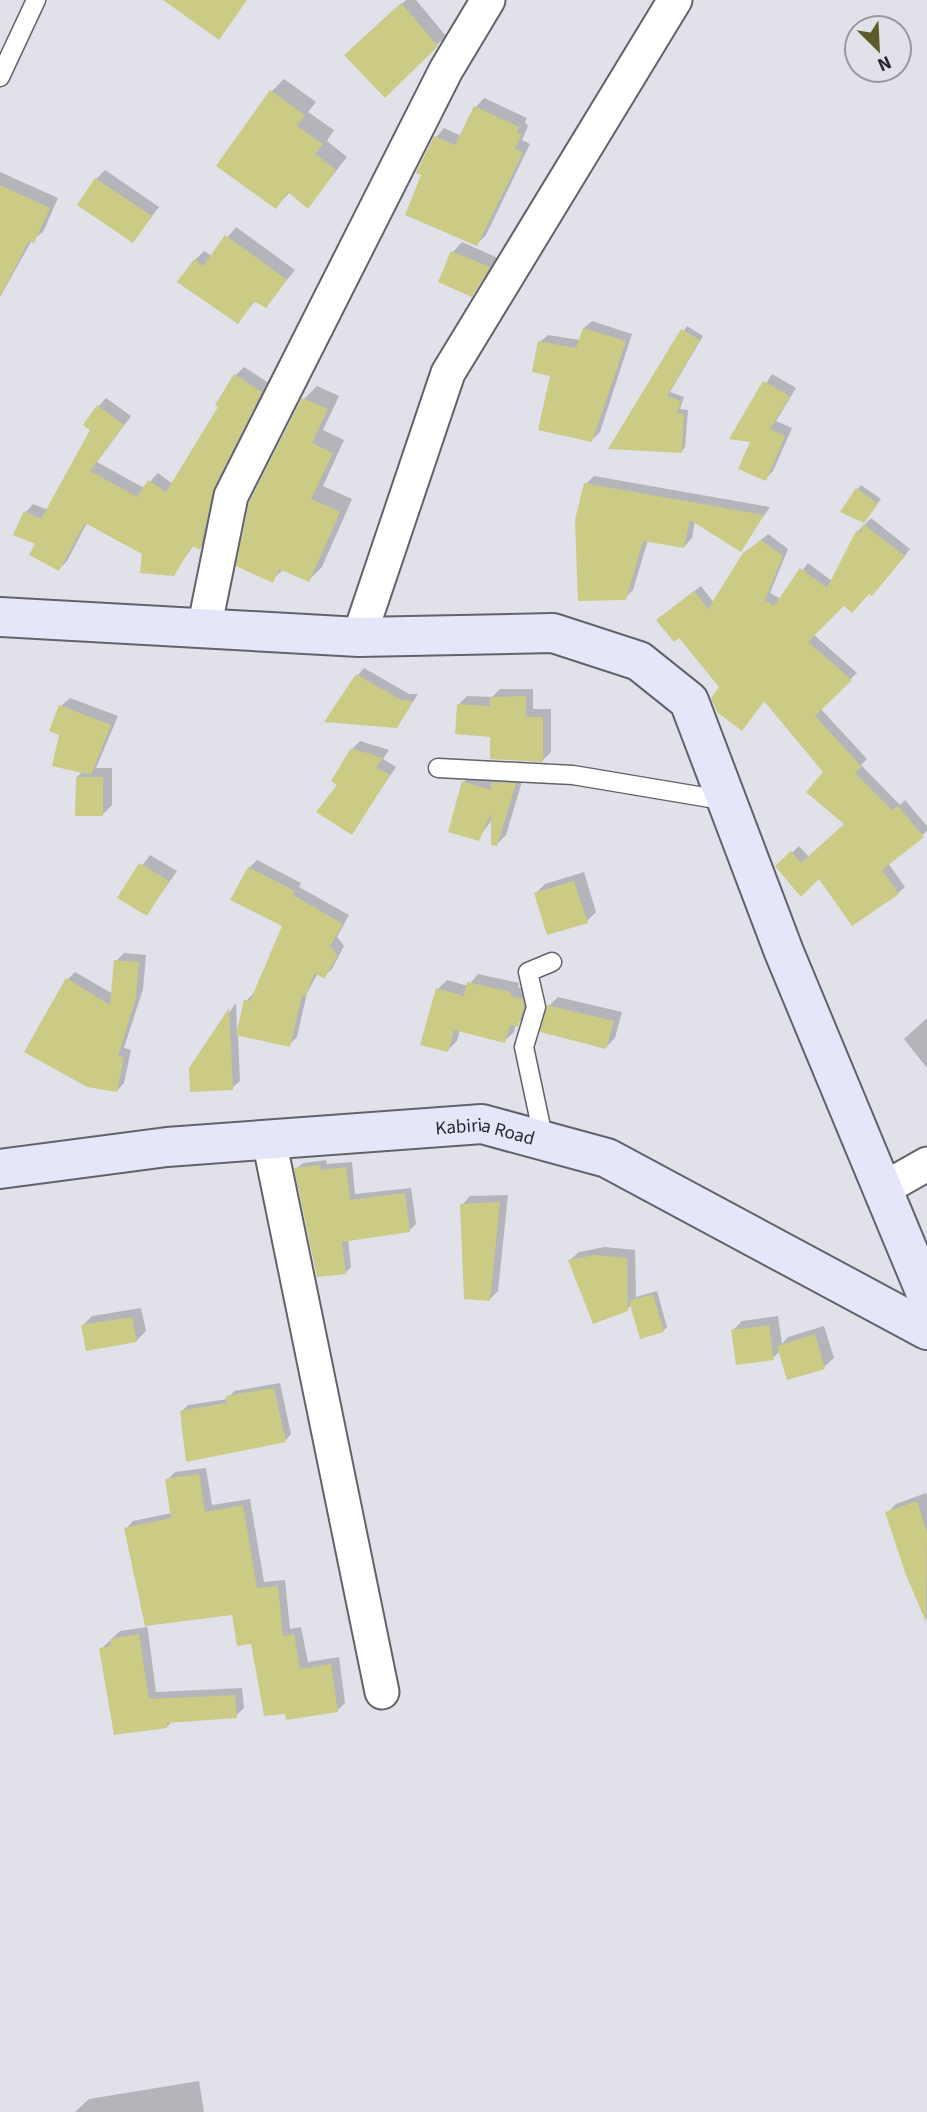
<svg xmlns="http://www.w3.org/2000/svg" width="927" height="2112" font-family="'Source Sans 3',sans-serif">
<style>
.shadow{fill:#0003}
.building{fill:#cbcb86}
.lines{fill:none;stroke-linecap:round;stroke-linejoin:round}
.lane-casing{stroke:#62626a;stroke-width:21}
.street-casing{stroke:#62626a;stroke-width:37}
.secondary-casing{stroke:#62626a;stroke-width:42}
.lane{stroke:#fff;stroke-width:18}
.street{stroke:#fff;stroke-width:33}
.secondary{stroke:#e6e6fa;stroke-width:38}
.labels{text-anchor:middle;stroke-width:7;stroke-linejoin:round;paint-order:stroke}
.street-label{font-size:19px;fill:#2a2a2e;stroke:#e1e1ea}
</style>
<rect width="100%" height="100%" fill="#e1e1ea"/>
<g class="shadow">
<polygon points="406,0 416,0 446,36 385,96 356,46"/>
<polygon points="284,79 316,102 308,112 334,130 327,141 347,157 308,207 290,192 276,207 272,91"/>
<polygon points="484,98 527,118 525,122 528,126 522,140 530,144 486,235 477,244 436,137 444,128 461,136 476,107"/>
<polygon points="105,170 159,207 133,241 96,179"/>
<polygon points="0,172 58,198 43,232 32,240 0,297"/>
<polygon points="236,227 295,270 266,306 256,300 238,322 195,260 204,251 212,256"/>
<polygon points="462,242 498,258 472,295 440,281 453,252"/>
<polygon points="592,321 632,334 600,432 592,440 552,374 540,342 548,335 580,340 584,328"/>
<polygon points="687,326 703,336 670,392 684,397 680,409 688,410 685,447 681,452 611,447"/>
<polygon points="244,367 269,383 221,478 208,540 200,548 194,545 173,574 144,553 87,523 67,561 59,569 37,543 25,513 33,504 48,510 92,430 98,407 106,398 131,416 97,462 144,488 158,473 173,484 221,407 236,375"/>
<polygon points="772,374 796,388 776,421 792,428 773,471 765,479 752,441 731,437"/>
<polygon points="317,386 339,396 323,430 344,440 323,486 352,499 322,567 309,580 284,569 272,580 251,503 304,399"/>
<polygon points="594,476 770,507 740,550 695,521 692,538 684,547 648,540 633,590 625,598 586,484"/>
<polygon points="861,485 881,499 868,516 857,490"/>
<polygon points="871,518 910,549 879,587 844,603 813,634 857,673 820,708 867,759 861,765 900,805 905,800 927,826 927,831 888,863 905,887 898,893 820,877 801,894 777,867 799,846 809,857 846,823 825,772 765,700 748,722 665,614 701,586 714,603 752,547 768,534 788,549 770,593 781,599 808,563 832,581 857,532"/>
<polygon points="364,668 409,694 418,694 397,727 358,675"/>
<polygon points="500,689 533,689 533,709 551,709 551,752 543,760 492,735 459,704 467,696 492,697"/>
<polygon points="70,698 118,716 96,768 112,768 112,805 103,814 77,777 83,771 61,734 61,706"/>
<polygon points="360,741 389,750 383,759 396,767 352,832 340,784 352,749"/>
<polygon points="473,773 524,775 506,835 497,844 493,818 478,839 464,782"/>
<polygon points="150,855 177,871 147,914 120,897"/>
<polygon points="257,860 301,883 299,887 349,915 337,937 344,946 332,969 324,976 318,973 307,993 297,1037 289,1045 238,1034 240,1081 232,1088 190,1068 236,1003 237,1031 246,1001 254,993 284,925 249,868"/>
<polygon points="584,872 596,912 587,921 536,893 545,884"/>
<polygon points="124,953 146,955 143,989 124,1048 131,1050 124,1083 117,1091 68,979 75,972 113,994 116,961"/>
<polygon points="478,974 519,983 518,987 531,991 527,1016 516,1024 514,1032 504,1041 460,1030 457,1041 448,1050 438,989 447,980 468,986"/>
<polygon points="558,997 622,1012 615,1038 606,1047 549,1006"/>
<polygon points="927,1018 927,1068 904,1039"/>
<polygon points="326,1160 327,1164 352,1162 355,1194 411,1188 416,1224 410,1230 348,1239 351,1267 345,1273 296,1169 303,1163"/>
<polygon points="508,1195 498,1291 490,1299 462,1205 470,1196"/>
<polygon points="605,1247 635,1250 636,1297 657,1291 667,1327 663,1331 631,1305 627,1309 570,1260 579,1252"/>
<polygon points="141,1308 146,1331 136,1341 83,1325 92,1316"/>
<polygon points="778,1316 782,1344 788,1337 824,1326 834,1358 824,1367 780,1351 773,1358 733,1330 742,1321"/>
<polygon points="280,1383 291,1434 285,1441 182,1411 188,1405 228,1399 234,1391"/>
<polygon points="206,1468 212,1505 250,1499 264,1582 285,1580 290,1629 301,1627 308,1662 339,1657 345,1703 337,1711 253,1642 233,1614 147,1624 156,1692 242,1688 244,1708 236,1716 172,1721 167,1727 101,1649 120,1631 147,1627 126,1529 133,1521 172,1513 167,1480 175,1472"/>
<polygon points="926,1493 927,1496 927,1620 907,1575 887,1513 896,1504"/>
<polygon points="199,2081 204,2112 75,2112 89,2099"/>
</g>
<g class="building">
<polygon points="163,0 247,0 219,40"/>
<polygon points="401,3 438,46 385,98 344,55"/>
<polygon points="270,90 305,115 297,126 323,144 315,154 336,170 308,209 288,192 276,209 216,166"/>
<polygon points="474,106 519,127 517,132 521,135 515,149 523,153 477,246 405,215 421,175 416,173 434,136 455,145"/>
<polygon points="95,178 152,216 133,243 77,205"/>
<polygon points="0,185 50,208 34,243 29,241 0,296"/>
<polygon points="225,235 287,280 266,308 254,301 238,324 177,282 194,259 203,266"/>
<polygon points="451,251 490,267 472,297 438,282"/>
<polygon points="583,328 626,341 592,442 538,430 550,376 532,372 538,341 576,348"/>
<polygon points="681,329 700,340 667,396 681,401 677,413 684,414 682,453 608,449"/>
<polygon points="234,374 262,392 214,488 200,550 192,546 174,576 140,573 142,554 85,523 59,571 29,555 35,544 13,535 24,511 41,519 90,430 83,425 97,405 124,425 90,471 137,497 148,480 166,492 218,407 215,405"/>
<polygon points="763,381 790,396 770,429 785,436 766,481 738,469 750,442 729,439"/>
<polygon points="302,398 328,409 312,443 333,453 311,499 340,512 309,582 279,569 273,583 236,566 249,502"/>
<polygon points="584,483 652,495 764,515 741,552 690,520 684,548 643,541 626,600 578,601 575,520"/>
<polygon points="856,488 878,504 864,523 840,512"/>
<polygon points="863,524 905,556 872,596 869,594 852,613 844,606 808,642 852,680 815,716 862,767 855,773 892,810 898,806 924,837 882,870 899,894 852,926 819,879 801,897 775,866 791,851 801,863 844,824 806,792 823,772 764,701 742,731 717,712 711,698 719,687 679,638 674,642 656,620 694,591 708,609 743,553 761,540 783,556 765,600 774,606 800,568 827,588 856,531 861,532"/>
<polygon points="356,674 401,700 413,701 397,728 324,722"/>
<polygon points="526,696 526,717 543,717 543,762 490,759 490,737 455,734 457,704 490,706 490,697"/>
<polygon points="59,705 111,725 91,775 52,766 59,735 49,731"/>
<polygon points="351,748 383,758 376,767 390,775 352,835 316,812 337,785 331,781"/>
<polygon points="76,777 103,777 103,816 75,816"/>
<polygon points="462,781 491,790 491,782 516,783 497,846 491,845 491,813 479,841 448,832"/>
<polygon points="139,863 169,881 147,916 117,898"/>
<polygon points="248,867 295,891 293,895 343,924 330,946 338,955 324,979 315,973 305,997 302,995 290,1047 236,1035 244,1000 250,1001 282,926 230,900"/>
<polygon points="574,881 588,923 547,935 534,893"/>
<polygon points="114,960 139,962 136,998 118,1056 124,1057 117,1092 87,1087 24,1052 66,978 110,1005"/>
<polygon points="467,982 511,992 510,996 523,999 524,1007 518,1027 510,1025 505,1043 454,1030 448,1052 420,1045 436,988 464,996"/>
<polygon points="547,1005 614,1021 606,1049 540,1032"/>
<polygon points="229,1008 233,1090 190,1092 189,1068"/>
<polygon points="320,1165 321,1170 346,1167 350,1200 405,1193 410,1232 342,1242 346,1274 317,1277 294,1168"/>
<polygon points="500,1202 490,1301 464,1299 460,1204"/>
<polygon points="595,1255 627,1258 628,1311 593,1324 568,1260"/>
<polygon points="653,1294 664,1332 640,1339 629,1301"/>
<polygon points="132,1317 137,1342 86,1351 81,1325"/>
<polygon points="769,1325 774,1360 736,1365 731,1330"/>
<polygon points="815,1334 825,1369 787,1380 777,1346"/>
<polygon points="274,1388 286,1442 186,1462 180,1411 227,1403 226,1396"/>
<polygon points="199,1474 205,1512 243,1505 257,1588 278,1586 283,1636 294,1634 300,1669 331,1664 338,1712 286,1720 285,1714 264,1716 251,1644 237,1646 232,1615 145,1626 124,1528 171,1518 165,1479"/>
<polygon points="917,1501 927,1533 926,1622 906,1575 885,1512"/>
<polygon points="139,1634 149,1699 235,1695 237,1718 167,1723 167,1728 114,1735 99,1648 111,1646 110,1639"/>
</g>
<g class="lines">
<defs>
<g id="lane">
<polyline points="0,77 36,0"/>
<polyline points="438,768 573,775 728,801"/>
<polyline points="544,1141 524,1047 536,1007 528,972 552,962"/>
</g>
<g id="street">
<polyline points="204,629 231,496 446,70 488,0"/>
<polyline points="359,637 448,373 675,0"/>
<polyline points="269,1140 382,1692"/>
<polyline points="883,1189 927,1164"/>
</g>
<g id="secondary">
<polyline points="0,617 359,637 553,633 639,661 689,701 784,952 927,1296"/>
<path id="s1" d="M0 1169 167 1147 482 1124 607 1158 927 1330"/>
</g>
</defs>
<use href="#lane" class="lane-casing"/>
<use href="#street" class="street-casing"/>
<use href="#secondary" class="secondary-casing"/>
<use href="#lane" class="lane"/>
<use href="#street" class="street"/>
<use href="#secondary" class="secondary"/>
</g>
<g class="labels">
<g class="street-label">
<text dy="7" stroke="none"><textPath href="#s1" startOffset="488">Kabiria Road</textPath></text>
</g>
</g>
<g transform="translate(878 49) rotate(156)"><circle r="33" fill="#e1e1ea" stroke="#98989f" stroke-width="2"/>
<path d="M0-5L12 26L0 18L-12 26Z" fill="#5c5c29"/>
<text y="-10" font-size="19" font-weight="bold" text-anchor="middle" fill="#2a2a2e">N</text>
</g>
</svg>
